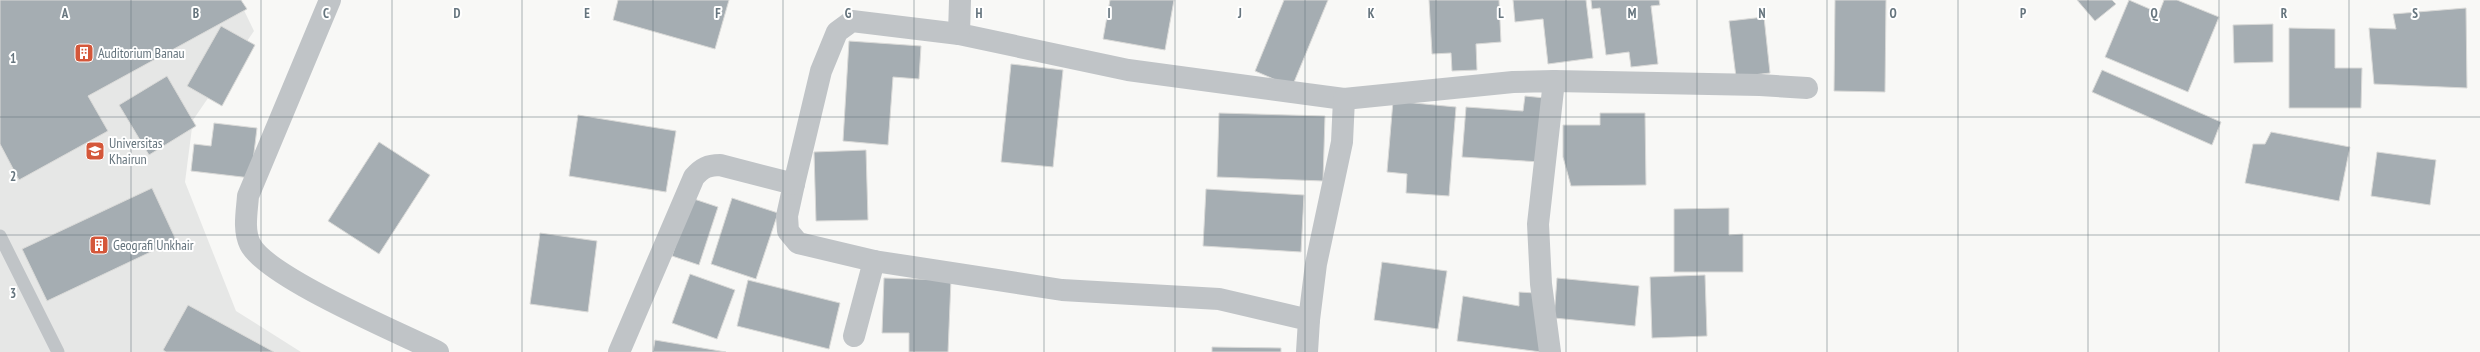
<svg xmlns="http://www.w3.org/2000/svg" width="2480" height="352" font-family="'PT Sans Narrow',sans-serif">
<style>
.built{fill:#e6e7e6}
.building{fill:#a5adb2;stroke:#dadad8}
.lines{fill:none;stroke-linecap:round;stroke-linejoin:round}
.lane{stroke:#c0c4c7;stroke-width:13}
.street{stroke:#c0c4c7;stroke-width:22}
.grid{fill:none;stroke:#66757e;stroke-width:1;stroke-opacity:0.55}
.labels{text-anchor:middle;stroke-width:4;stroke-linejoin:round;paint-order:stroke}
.poi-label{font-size:14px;fill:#66757e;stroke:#fff;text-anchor:start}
.grid-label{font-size:13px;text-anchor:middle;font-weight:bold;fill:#66757e;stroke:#fff;stroke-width:4;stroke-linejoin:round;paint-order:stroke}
</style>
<rect width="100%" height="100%" fill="#f8f8f6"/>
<polygon class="built" points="0,0 239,0 254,31 193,120 185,182 236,311 301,352 0,352"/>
<g class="building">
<polygon points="0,0 241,0 247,9 88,96 108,131 19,180 0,144"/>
<polygon points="618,0 729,0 715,49 613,20"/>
<polygon points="1110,0 1174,0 1165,50 1103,39"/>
<polygon points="1284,0 1328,0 1292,87 1255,71"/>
<polygon points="1429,0 1499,0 1501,42 1476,44 1477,70 1452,71 1451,53 1432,54"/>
<polygon points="1513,0 1586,0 1593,58 1548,64 1543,19 1515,22"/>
<polygon points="1591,0 1659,0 1660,5 1651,6 1658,64 1631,67 1629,52 1606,55 1600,8 1592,9"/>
<polygon points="1835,0 1886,0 1885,92 1834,91"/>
<polygon points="2077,0 2112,0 2116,4 2095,21"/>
<polygon points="2129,0 2159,13 2164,0 2177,0 2219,17 2188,92 2105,57"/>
<polygon points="2466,8 2467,88 2374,84 2369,28 2396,29 2393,14"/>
<polygon points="1764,17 1770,73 1736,77 1729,21"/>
<polygon points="2273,24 2273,62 2234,63 2233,25"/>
<polygon points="221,26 255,45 222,106 187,86"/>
<polygon points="2289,28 2335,29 2335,68 2362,68 2361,108 2289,108"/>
<polygon points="849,41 921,46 919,79 893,77 888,145 843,141"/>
<polygon points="1011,64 1063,70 1053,167 1001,162"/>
<polygon points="2102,70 2221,122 2212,145 2092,92"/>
<polygon points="167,76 196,126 149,155 119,105"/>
<polygon points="1525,96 1545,98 1540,162 1462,157 1466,107 1523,111"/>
<polygon points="1393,101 1456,107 1449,196 1406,193 1407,174 1387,172"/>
<polygon points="1219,113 1325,116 1323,181 1217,177"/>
<polygon points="1600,113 1645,113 1646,185 1571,186 1563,157 1563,125 1600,125"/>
<polygon points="578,115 676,131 666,192 569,176"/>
<polygon points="214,123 257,128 251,178 191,171 194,144 211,146"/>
<polygon points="2271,132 2350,147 2339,201 2245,183 2253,144 2265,144"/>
<polygon points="379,142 430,175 379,254 328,221"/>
<polygon points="866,150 868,220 816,221 814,152"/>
<polygon points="2377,152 2436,160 2430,205 2371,196"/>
<polygon points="152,188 176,240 47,301 22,249"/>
<polygon points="1206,189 1304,195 1301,252 1203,246"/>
<polygon points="691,198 718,207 699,265 672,256"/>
<polygon points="732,198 778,213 756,279 711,264"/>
<polygon points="1729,208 1729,235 1743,234 1743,272 1674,272 1674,209"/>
<polygon points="540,233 597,241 588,312 530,304"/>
<polygon points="1382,262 1447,271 1438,329 1374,320"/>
<polygon points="690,274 735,290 717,339 672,323"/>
<polygon points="1705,275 1707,336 1652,338 1650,277"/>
<polygon points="884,278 951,280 948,352 909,352 909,333 882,333"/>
<polygon points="1557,278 1639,286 1635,326 1554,318"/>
<polygon points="748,280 840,303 829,349 737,326"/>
<polygon points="1519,292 1535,293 1541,352 1457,341 1463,296 1519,306"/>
<polygon points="188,305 274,352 166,352 163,350"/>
<polygon points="655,340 726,352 653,352"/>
<polygon points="1212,347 1281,348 1281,352 1212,352"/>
</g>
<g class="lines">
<polyline class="lane" points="0,236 58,352"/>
<g class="street">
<path d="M330 0 248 196C247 211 243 230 250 244 266 277 400 333 438 352"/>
<polyline points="960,0 959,34 1128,70 1344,99 1342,142 1316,264 1309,320"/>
<polyline points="1554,81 1760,85 1807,88"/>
<polyline points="1344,99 1513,82 1554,81 1538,224 1541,284 1550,352"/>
<polyline points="794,184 787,216 788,231 798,243 874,261 1062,290 1219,299 1309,320 1307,352"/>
<polyline points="854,336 874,261"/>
<path d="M619 352 694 177C702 168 708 165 720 165L794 184 821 71 837 32 852 21 959 34"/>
</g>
</g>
<path class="grid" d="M131 0V352M261 0V352M392 0V352M522 0V352M653 0V352M783 0V352M914 0V352M1044 0V352M1175 0V352M1305 0V352M1436 0V352M1566 0V352M1697 0V352M1827 0V352M1958 0V352M2088 0V352M2219 0V352M2349 0V352M0 117H2480M0 235H2480"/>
<defs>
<symbol id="building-square" viewBox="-11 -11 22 22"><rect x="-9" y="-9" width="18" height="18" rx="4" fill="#d4573a" stroke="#fff"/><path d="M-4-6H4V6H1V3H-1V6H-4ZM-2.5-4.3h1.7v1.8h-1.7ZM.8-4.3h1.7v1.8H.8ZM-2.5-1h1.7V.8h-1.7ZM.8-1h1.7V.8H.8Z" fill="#fff"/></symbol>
<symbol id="university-square" viewBox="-11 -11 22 22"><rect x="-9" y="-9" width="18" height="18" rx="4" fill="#d4573a" stroke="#fff"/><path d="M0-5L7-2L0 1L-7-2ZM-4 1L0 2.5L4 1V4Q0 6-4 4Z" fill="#fff"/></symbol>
</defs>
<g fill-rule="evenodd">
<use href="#building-square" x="73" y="42" width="22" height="22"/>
<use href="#university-square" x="84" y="140" width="22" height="22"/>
<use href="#building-square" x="88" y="234" width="22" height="22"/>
</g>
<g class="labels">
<g class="poi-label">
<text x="98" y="58">Auditorium Banau</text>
<text x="109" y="148">Universitas<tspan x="109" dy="16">Khairun</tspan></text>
<text x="113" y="250">Geografi Unkhair</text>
</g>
</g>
<g class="grid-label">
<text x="65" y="18">A</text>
<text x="196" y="18">B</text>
<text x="326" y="18">C</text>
<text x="457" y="18">D</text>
<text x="587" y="18">E</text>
<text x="718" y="18">F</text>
<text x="848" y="18">G</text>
<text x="979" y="18">H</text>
<text x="1109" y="18">I</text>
<text x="1240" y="18">J</text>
<text x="1371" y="18">K</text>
<text x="1501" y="18">L</text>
<text x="1632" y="18">M</text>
<text x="1762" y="18">N</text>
<text x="1893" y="18">O</text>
<text x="2023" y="18">P</text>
<text x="2154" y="18">Q</text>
<text x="2284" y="18">R</text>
<text x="2415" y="18">S</text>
<text x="13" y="63">1</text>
<text x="13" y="181">2</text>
<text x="13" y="298">3</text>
</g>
</svg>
